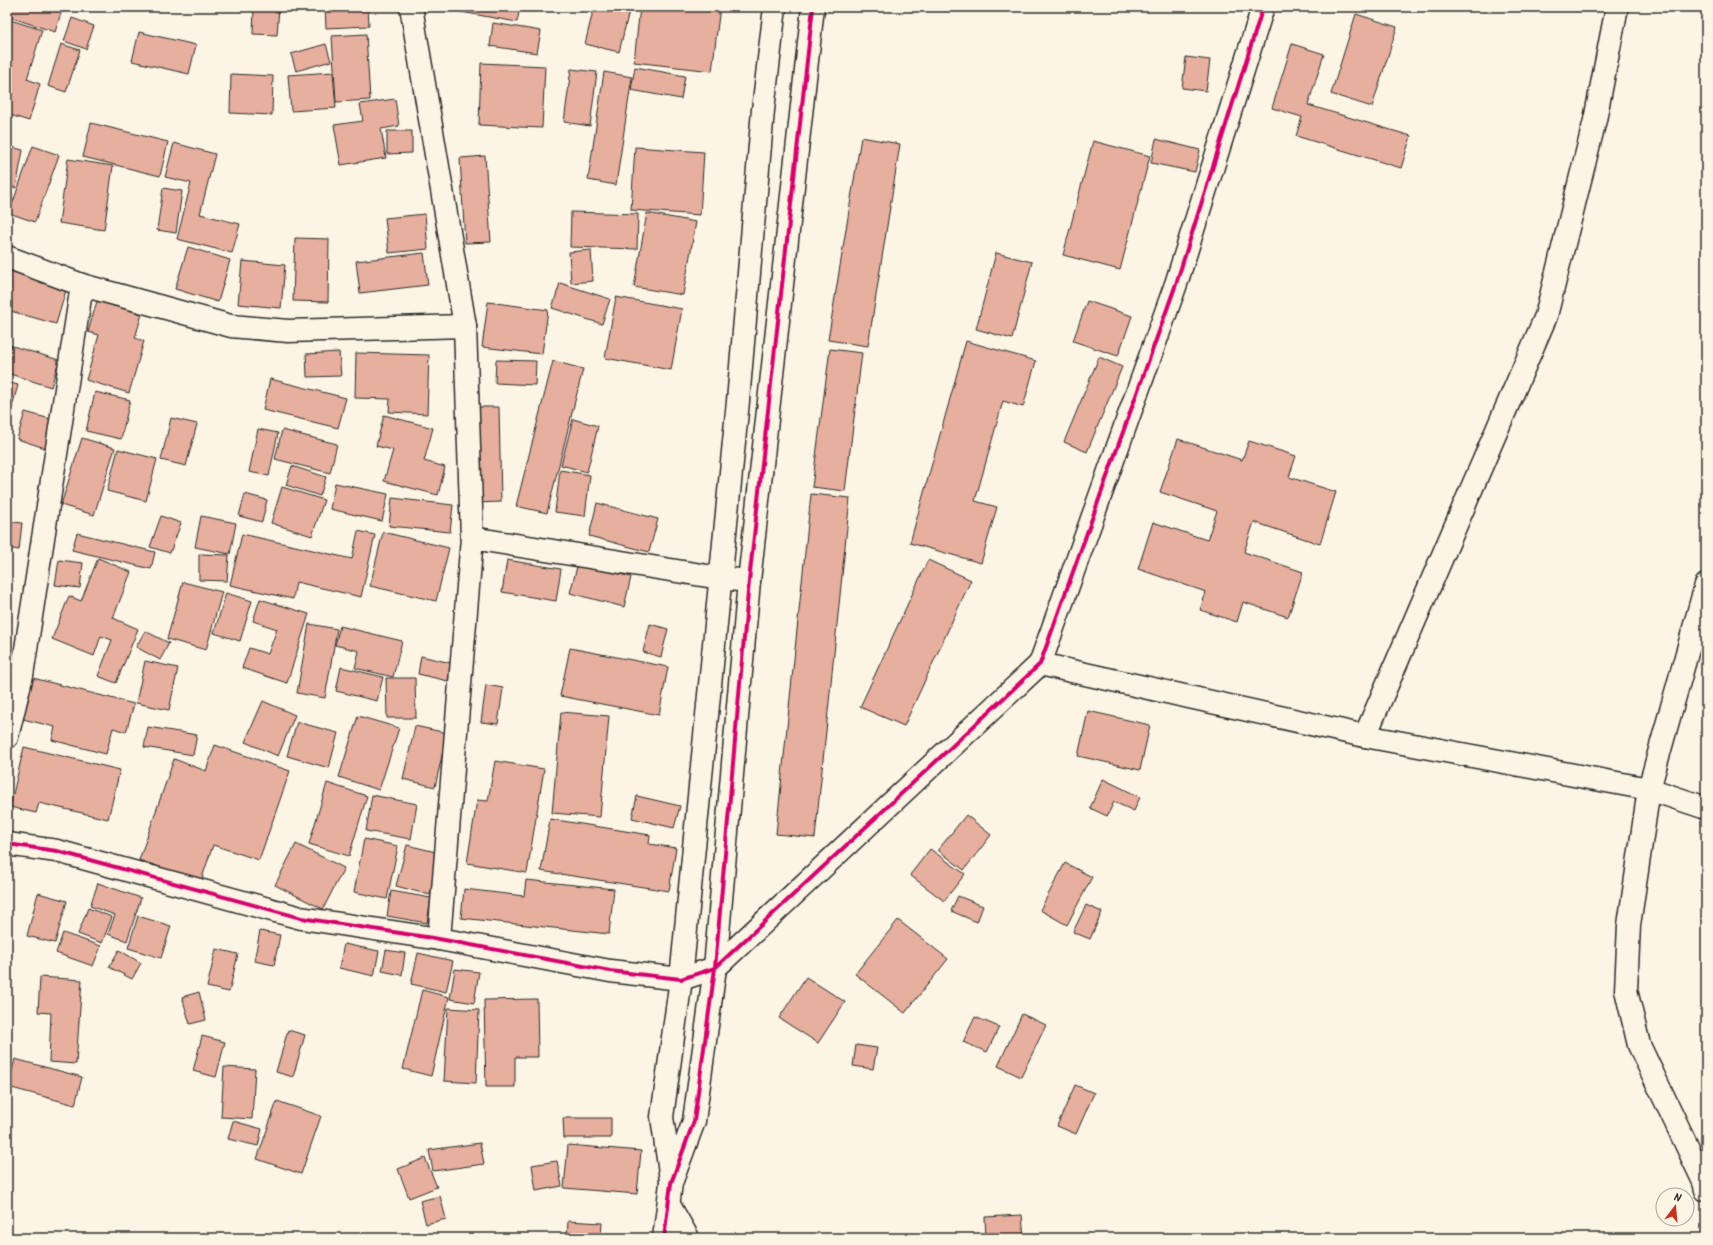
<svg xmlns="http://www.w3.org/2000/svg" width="1713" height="1245" font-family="Kalam,sans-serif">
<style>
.building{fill:#e7af9e;stroke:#2b2b2b}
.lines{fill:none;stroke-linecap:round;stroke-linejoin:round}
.street-casing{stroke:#2b2b2b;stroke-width:25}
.secondary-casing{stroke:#2b2b2b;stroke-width:25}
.street{stroke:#fcf5e5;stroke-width:22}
.secondary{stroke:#fcf5e5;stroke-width:22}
.cycleway-casing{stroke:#fcf5e5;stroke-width:6}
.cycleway{stroke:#d6006c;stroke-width:4}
</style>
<rect width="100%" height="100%" fill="#fcf5e5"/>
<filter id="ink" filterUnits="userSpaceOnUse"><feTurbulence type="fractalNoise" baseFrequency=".025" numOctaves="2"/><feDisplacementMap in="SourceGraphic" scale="8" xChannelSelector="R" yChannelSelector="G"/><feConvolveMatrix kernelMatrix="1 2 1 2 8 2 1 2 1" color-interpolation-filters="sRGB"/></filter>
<g filter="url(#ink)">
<g class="building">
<polygon points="13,7 63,7 55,32 9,17"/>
<polygon points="254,7 279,7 277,35 253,34"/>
<polygon points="325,7 368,7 369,26 326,28"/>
<polygon points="451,7 520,7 517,22 450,10"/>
<polygon points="594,7 630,7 619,52 585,44"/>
<polygon points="640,7 720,7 712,71 634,62"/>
<polygon points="1356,14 1397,27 1372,107 1331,94"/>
<polygon points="72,18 94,26 86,49 64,41"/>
<polygon points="7,19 42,30 27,79 40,84 29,121 7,114"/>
<polygon points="493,23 541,31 537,53 490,46"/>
<polygon points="139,32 196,45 189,74 132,61"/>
<polygon points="366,34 370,100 336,102 332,36"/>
<polygon points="61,44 80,50 66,92 48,86"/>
<polygon points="326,44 331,61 296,71 291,54"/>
<polygon points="1292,44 1324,54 1308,105 1411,136 1401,168 1296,136 1302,117 1272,108"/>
<polygon points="1186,57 1210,60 1206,91 1182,88"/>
<polygon points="481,63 545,66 542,128 479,125"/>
<polygon points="635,67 685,76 681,99 631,90"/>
<polygon points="571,69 597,72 590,126 564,122"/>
<polygon points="333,72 336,108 291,111 288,75"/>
<polygon points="604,72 632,77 616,185 588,180"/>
<polygon points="231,74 273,76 272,115 230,113"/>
<polygon points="395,99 399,126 381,129 386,158 341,165 334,125 363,121 360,104"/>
<polygon points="91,123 168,142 160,176 83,157"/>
<polygon points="387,131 412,131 412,153 387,154"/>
<polygon points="861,137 900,144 868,346 828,340"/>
<polygon points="1156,139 1200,150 1195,172 1151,163"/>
<polygon points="1093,141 1150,156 1120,270 1063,255"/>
<polygon points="174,143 215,154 200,214 240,224 232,253 177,239 191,183 165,177"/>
<polygon points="7,146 23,150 16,188 7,186"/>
<polygon points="33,146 59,155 35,222 9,213"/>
<polygon points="635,147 704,152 700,215 631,210"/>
<polygon points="485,156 491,242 465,243 460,158"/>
<polygon points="68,159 113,166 104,230 59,223"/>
<polygon points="163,188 182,191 176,233 157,230"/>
<polygon points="571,212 638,214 637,249 570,247"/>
<polygon points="647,213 696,222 683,295 634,287"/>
<polygon points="425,214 428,249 389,253 385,218"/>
<polygon points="295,238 329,239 328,302 293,301"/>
<polygon points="188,247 230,260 218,302 175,289"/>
<polygon points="591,250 593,281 571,283 569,252"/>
<polygon points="424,253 428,285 360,293 356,261"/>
<polygon points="996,253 1032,262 1012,339 976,329"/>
<polygon points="242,261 285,265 281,308 238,304"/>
<polygon points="7,270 67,287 56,324 7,310"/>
<polygon points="560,283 610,299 602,324 552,308"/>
<polygon points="616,297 682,309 671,370 605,358"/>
<polygon points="97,301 142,314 135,338 144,341 129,393 86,380 99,335 88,332"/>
<polygon points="1087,301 1132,316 1118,356 1073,341"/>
<polygon points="488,302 548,310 542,354 482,347"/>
<polygon points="966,341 1036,361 1023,407 1003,401 975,501 997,507 981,563 910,543"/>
<polygon points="9,345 59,360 51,387 7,373 7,352"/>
<polygon points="830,349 862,353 845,491 812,487"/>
<polygon points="339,352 341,376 307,377 306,354"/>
<polygon points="356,353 429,355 427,414 389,412 390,399 355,398"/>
<polygon points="1099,357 1122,367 1087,452 1064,442"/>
<polygon points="496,360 536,361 535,385 495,383"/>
<polygon points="553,361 583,369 547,513 516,506"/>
<polygon points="270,379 346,398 338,428 263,410"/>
<polygon points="7,382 18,385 7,425"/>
<polygon points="95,392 130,400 121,439 86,431"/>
<polygon points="474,407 499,407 501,502 476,503"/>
<polygon points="25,412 54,420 45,448 17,439"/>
<polygon points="384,415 433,428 424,461 445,467 438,495 384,481 393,450 376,446"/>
<polygon points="171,418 197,424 186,466 161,460"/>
<polygon points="573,419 598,426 587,472 561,465"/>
<polygon points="258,429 278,433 269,476 249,472"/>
<polygon points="282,430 337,444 330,473 275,459"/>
<polygon points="82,438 115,448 94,515 61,505"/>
<polygon points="1178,439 1242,460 1249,441 1296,456 1289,477 1336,492 1320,544 1254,522 1244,552 1303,572 1288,617 1243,602 1237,622 1200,610 1206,592 1138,569 1153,522 1207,540 1217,511 1160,492"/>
<polygon points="118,449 157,459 146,501 107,491"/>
<polygon points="292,466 326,477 320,496 286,485"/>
<polygon points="560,470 590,475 585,516 555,512"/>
<polygon points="335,483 388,494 382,521 330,509"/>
<polygon points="282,487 324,500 312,536 271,523"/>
<polygon points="245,494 267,500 262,522 239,516"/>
<polygon points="811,494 850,498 815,838 776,834"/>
<polygon points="392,498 453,505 450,532 389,526"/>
<polygon points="597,503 658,519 649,552 589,536"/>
<polygon points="161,516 181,523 170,553 150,547"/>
<polygon points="201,516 236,523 230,554 195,547"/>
<polygon points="7,521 22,523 19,550 7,548"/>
<polygon points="358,531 375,535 361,597 296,582 293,599 230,585 242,534 352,559"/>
<polygon points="383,532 449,548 436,601 370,586"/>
<polygon points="77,533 155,552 151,569 72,550"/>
<polygon points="199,554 229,555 227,581 199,580"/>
<polygon points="98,558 131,572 113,618 138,629 116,683 98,676 112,640 101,636 94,656 52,639 69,596 81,601"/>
<polygon points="59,560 83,563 80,588 55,585"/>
<polygon points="507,560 561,569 556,601 502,592"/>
<polygon points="928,560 971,580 904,726 860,707"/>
<polygon points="578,563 631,577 624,607 570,593"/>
<polygon points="183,582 222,592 206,650 167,639"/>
<polygon points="226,593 252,601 240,641 214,633"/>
<polygon points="260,599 309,614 287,683 242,668 249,648 268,654 277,629 253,621"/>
<polygon points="309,624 337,629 325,698 297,693"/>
<polygon points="650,624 668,629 661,657 643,652"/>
<polygon points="340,626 402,641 393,677 355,668 359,651 335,645"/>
<polygon points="145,631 169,643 160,660 136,647"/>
<polygon points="570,648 668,667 659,715 560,696"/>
<polygon points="421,656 451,663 448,681 418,674"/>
<polygon points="145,661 178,668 169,710 136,703"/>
<polygon points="341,667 383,677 377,701 336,691"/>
<polygon points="33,678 134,704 126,732 113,728 106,754 52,740 55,727 23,719"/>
<polygon points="386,678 415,678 416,718 387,718"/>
<polygon points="486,685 503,688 498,724 481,722"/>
<polygon points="263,701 295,715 278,756 245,742"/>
<polygon points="1088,711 1150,725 1140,770 1078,756"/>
<polygon points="561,712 609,716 600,817 552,813"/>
<polygon points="358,716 399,728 379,790 339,777"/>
<polygon points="297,722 338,733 329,768 287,756"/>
<polygon points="415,726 447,733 435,787 403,779"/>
<polygon points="148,727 197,735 193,755 144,747"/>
<polygon points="215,745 290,771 259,860 213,845 201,881 139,860 174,759 206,771"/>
<polygon points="24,747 120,770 108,819 39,803 36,813 10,807"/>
<polygon points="495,761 544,769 527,873 467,863 477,800 488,801"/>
<polygon points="1103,779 1140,797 1134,811 1114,802 1107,816 1090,808"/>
<polygon points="327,783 367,796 349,856 309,844"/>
<polygon points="372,795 417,804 411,839 366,831"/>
<polygon points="637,796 680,806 674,828 632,818"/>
<polygon points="966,815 991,835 964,870 938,850"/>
<polygon points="550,819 650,835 649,844 676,848 669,891 541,871"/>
<polygon points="364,839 398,846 387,899 354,892"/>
<polygon points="296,844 344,868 323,909 275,885"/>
<polygon points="407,845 440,853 430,895 396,886"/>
<polygon points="930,849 965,874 944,901 910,875"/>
<polygon points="1065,863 1092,877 1067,925 1040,910"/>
<polygon points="526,880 614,889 609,934 461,918 464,889 524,896"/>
<polygon points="98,883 141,898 127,941 108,934 115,915 90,906"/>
<polygon points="391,891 431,898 427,923 387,916"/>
<polygon points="38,893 67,901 55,943 27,936"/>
<polygon points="958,896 983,906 977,922 951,911"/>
<polygon points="1086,905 1102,912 1090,939 1073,932"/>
<polygon points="88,908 112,917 102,943 78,934"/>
<polygon points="138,916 171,926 161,958 128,948"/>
<polygon points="898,920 948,959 905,1013 855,974"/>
<polygon points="260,931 280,935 274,965 254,961"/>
<polygon points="63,933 101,946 93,966 56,953"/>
<polygon points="344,944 379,951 374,976 339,968"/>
<polygon points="216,949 238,954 229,992 207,987"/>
<polygon points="119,950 141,963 132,979 109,967"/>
<polygon points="386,950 405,953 402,975 382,971"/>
<polygon points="418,953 453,961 446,992 411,984"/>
<polygon points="455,969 479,972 474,1003 450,999"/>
<polygon points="40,977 82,980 76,1064 49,1062 51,1013 38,1012"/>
<polygon points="806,977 845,1002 818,1043 779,1018"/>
<polygon points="422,990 449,997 431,1076 403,1069"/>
<polygon points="199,992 206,1020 190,1024 182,997"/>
<polygon points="537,999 538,1057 515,1057 515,1087 486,1087 484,1000"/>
<polygon points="448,1008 479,1010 476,1083 444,1081"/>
<polygon points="1022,1014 1046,1025 1021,1077 998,1066"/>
<polygon points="975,1017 999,1027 987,1052 963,1042"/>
<polygon points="288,1030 305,1035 293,1077 276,1072"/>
<polygon points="202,1036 225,1042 216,1077 193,1071"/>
<polygon points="856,1045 877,1048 873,1069 853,1066"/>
<polygon points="15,1059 82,1077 75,1105 8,1087"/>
<polygon points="224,1067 255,1069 252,1119 221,1117"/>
<polygon points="1075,1085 1094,1093 1076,1134 1057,1126"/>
<polygon points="277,1101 321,1116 301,1174 257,1159"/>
<polygon points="563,1118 611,1118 611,1138 564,1138"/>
<polygon points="233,1121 262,1129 258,1146 228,1139"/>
<polygon points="480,1143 484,1164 433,1171 429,1150"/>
<polygon points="568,1145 641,1151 637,1194 564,1188"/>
<polygon points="425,1158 437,1187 409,1198 398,1169"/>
<polygon points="557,1161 562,1186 536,1191 532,1165"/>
<polygon points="440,1196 446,1219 426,1224 420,1201"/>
<polygon points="1022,1215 1024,1238 986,1238 985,1217"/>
<polygon points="568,1221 602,1223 601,1238 567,1238"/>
</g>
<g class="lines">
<defs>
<g id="street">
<polyline points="411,7 465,326 472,538 439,939"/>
<polyline points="7,257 82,285 231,326 288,331 465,326"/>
<polyline points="472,538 720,578 749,581"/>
<polyline points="1706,585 1649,789 1629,925 1626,990 1639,1045 1704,1182 1706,1190"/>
<polyline points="1040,664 1365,736 1649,789 1706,808"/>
<polyline points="1365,736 1546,316 1595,120 1617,7"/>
<polyline points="7,737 22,675 82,285"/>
<polyline points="7,844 57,851 301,918 439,939 610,971 681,979 715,968 1040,664 1176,284 1263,7"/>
<polyline points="669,1205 688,1238"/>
</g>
<g id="secondary">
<polyline points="671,1180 662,1117 681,979 738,401 763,110 775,7"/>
<polyline points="664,1238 671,1183 694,1121 715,968 749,581 813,7"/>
</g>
</defs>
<use href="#street" class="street-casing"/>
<use href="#secondary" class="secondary-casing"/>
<use href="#street" class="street"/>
<use href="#secondary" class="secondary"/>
<defs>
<g id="cycleway">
<polyline points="7,844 57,851 301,918 439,939 610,971 681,979 715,968 1040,664 1176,284 1263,7"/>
<polyline points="664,1238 671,1183 694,1121 715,968 749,581 813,7"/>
</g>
</defs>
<use href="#cycleway" class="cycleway-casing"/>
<use href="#cycleway" class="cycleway"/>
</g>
</g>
<rect width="1713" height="1245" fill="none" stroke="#fcf5e5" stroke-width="24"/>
<rect x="12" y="12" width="1689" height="1221" fill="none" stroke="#2b2b2b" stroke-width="1.5" filter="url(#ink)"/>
<g transform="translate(1675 1207) rotate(16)"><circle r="19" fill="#fcf5e5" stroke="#a8a49b"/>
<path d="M0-3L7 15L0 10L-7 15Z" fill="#c8321e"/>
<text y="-6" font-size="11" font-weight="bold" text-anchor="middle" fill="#2b2b2b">N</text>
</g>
</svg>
